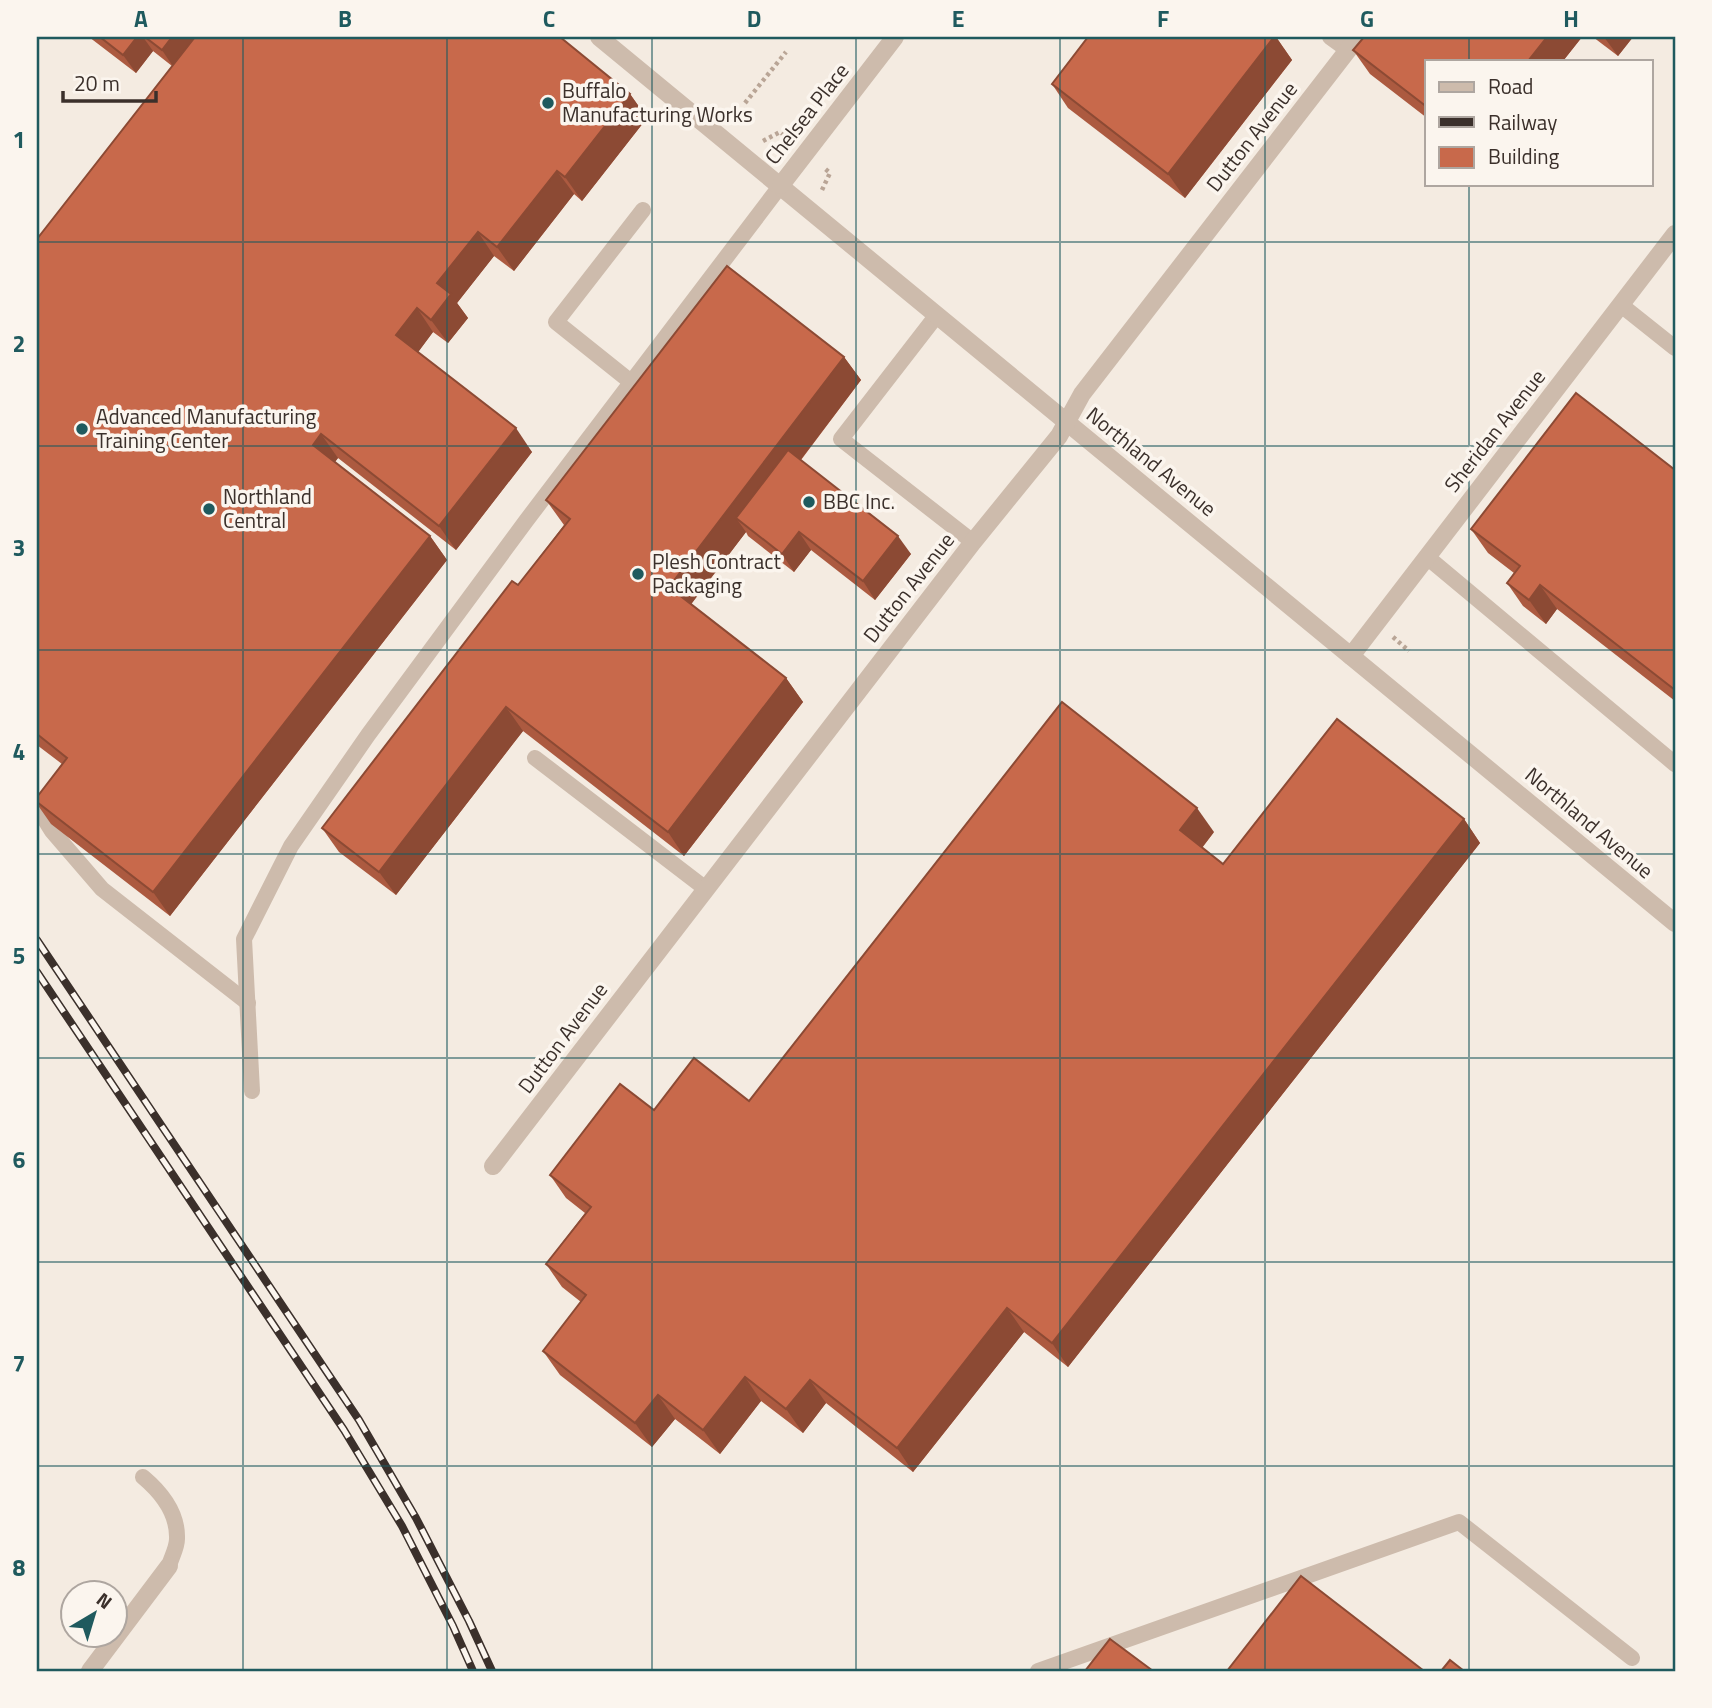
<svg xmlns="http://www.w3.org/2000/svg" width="1712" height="1708" font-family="'Titillium Web',sans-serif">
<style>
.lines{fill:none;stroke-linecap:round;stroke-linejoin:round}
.path{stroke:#b9a596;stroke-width:4.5;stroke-dasharray:3.5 3.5;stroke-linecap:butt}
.lane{stroke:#cdbbac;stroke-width:16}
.street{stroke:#cdbbac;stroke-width:18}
.rail-casing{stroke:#3b302b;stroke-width:8}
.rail{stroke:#fbf5ee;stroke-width:5;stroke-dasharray:16;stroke-linecap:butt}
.wall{fill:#ac5a40}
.shaded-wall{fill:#8c4a34}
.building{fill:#c8694b;stroke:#8c4a34;stroke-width:2}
.grid{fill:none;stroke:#1f5a5e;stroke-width:2;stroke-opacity:0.55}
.poi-dot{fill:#1f5a5e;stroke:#fbf5ee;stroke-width:2.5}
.labels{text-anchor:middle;stroke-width:7;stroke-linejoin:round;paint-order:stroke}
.poi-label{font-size:21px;fill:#3b302b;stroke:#fbf5ee;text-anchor:start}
.street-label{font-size:21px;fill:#3b302b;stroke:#fbf5ee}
.neatline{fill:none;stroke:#1f5a5e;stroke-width:2.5}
.grid-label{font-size:23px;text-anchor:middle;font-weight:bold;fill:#1f5a5e}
</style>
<rect width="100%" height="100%" fill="#f4ebe1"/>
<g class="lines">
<g class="path">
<polyline points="745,103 786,52"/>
<polyline points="763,141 780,132 788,138"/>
<polyline points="822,190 830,173 824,168"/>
<polyline points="1393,637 1409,651"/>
</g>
<g class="lane">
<polyline points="1330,37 1348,50"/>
<polyline points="1621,305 1675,348"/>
<polyline points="937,315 841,439 973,542"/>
<polyline points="631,382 556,322 643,210"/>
<polyline points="1427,557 1675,764"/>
<polyline points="535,758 706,889"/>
<polyline points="37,807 52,831 102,889 248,1003"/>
<polyline points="252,1091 244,939 291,846 368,735 526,521 781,185"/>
<path d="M143 1477C162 1493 178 1513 177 1539 177 1548 171 1558 169 1566"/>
<polyline points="1038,1671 1459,1522 1632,1658"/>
</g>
<g class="street">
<polyline points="599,37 1675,923"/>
<polyline points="781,185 895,37"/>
<polyline points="1351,656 1675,234"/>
<polyline points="493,1166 973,542 1059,436 1082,394 1358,37"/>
<polyline points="90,1671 169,1566"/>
</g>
<defs>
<g id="rail">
<polyline points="37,940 359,1420 416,1518 469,1621 492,1671"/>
<polyline points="37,972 344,1430 402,1526 453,1626 473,1671"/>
</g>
</defs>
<use href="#rail" class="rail-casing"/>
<use href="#rail" class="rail"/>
</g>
<g class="wall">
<polygon points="89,37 560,37 630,94 647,118 582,201 574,194 514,271 494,256 457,303 468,318 448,343 433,332 418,352 532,452 456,550 338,458 335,462 430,536 447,560 170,916 51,824 37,804 37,797 62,764 37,745 37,239 172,66 153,51 136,73"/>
<polygon points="1088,37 1276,37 1292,60 1185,198 1068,108 1052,84"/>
<polygon points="1364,37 1582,37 1563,61 1427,61 1427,118 1370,74 1353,50"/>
<polygon points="1593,37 1633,37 1618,56"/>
<polygon points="844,357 861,380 801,460 911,554 875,600 811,550 794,572 748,536 746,532 691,604 786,678 803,702 684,856 523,731 396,895 339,852 322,828 518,585 564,525 546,500"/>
<polygon points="1675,470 1675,701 1557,609 1546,624 1523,606 1507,583 1514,573 1488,553 1471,529"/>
<polygon points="1464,819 1480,843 1068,1367 1024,1332 913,1472 826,1403 803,1433 761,1401 720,1454 675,1419 652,1447 560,1375 543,1351 581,1302 562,1287 546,1264 585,1213 566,1198 550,1175 654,1110 749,1101 1214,832 1202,848 1223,864"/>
</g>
<g class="shaded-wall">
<polygon points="137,37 143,37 153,51 136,73 123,55"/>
<polygon points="172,37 198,37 174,68 162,50"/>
<polygon points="1274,37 1276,37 1292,60 1185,198 1168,174"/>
<polygon points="1547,37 1582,37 1563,61 1528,61"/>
<polygon points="1604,37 1633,37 1618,56"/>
<polygon points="630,94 647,118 582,201 565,177"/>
<polygon points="557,171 574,194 514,271 497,247"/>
<polygon points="478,232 494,256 457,303 468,318 448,343 431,320 437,283"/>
<polygon points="417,308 433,332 413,359 396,335"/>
<polygon points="844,357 861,380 749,528 736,518 746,532 686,611 669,587"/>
<polygon points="516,428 532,452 456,550 439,526"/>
<polygon points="321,434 338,458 329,469 313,445"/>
<polygon points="799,532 811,550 794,572 782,554"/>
<polygon points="430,536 447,560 170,916 153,892"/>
<polygon points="898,536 911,554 875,600 863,581"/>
<polygon points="1540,585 1557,609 1546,624 1529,600"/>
<polygon points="786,678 803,702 684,856 668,832"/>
<polygon points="506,707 523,731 396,895 379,872"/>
<polygon points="1197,808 1214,832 1197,854 1180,830"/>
<polygon points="1464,819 1480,843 1068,1367 1052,1343"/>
<polygon points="1007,1308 1024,1332 913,1472 897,1448"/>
<polygon points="745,1377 761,1401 720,1454 703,1430"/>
<polygon points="810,1380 826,1403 803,1433 786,1409"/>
<polygon points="658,1395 675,1419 652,1447 635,1423"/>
</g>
<g class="building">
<polygon points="100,37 137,37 123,55"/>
<polygon points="145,37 172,37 162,50"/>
<polygon points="195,37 560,37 630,94 565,177 557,171 497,247 478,232 437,283 451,294 431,320 417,308 396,335 516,428 439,526 321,434 313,445 430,536 153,892 37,802 37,797 67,758 37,734 37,239"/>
<polygon points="1088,37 1274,37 1168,174 1052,84"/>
<polygon points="1364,37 1547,37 1528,61 1427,61 1427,107 1353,50"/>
<polygon points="727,266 844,357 669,587 786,678 668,832 506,707 379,872 322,828 512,581 518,585 570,519 546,500"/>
<polygon points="1576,393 1675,470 1675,690 1540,585 1529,600 1507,583 1520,566 1471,529"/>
<polygon points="788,450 898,536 863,581 799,532 782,554 736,518"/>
<polygon points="1062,702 1197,808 1180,830 1223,864 1337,719 1464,819 1052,1343 1007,1308 897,1448 810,1380 786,1409 745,1377 703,1430 658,1395 635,1423 543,1351 586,1295 546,1264 591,1207 550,1175 620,1084 654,1110 694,1058 749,1101"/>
<polygon points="1301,1576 1424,1671 1227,1671"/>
<polygon points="1110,1639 1153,1671 1085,1671"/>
<polygon points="1450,1660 1464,1671 1441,1671"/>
</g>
<path class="grid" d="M243 37V1671M447 37V1671M652 37V1671M856 37V1671M1060 37V1671M1265 37V1671M1469 37V61M1469 184V1671M37 242H1675M37 446H1675M37 650H1675M37 854H1675M37 1058H1675M37 1262H1675M37 1466H1675"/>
<g class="poi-dot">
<circle cx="548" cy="103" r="7"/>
<circle cx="82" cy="429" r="7"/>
<circle cx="809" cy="502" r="7"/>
<circle cx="209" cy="509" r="7"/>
<circle cx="638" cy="574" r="7"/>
</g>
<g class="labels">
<g class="poi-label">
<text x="562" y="98">Buffalo<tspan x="562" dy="24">Manufacturing Works</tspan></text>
<text x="96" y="424">Advanced Manufacturing<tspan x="96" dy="24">Training Center</tspan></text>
<text x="223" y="504">Northland<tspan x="223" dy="24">Central</tspan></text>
<text x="823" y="509">BBC Inc.</text>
<text x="652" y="569">Plesh Contract<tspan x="652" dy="24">Packaging</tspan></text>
</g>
<g class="street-label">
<text transform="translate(807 114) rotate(-52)" y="7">Chelsea Place</text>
<text transform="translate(1252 137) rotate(-52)" y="7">Dutton Avenue</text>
<text transform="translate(1495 431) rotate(-52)" y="7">Sheridan Avenue</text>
<text transform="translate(1151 462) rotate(39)" y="7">Northland Avenue</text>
<text transform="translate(909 588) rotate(-52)" y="7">Dutton Avenue</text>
<text transform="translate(1589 823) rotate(40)" y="7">Northland Avenue</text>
<text transform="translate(563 1038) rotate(-53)" y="7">Dutton Avenue</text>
</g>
</g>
<rect width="1712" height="1708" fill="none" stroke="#fbf5ee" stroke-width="77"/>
<rect x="1425" y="60" width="228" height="126" fill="#fbf5ee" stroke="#aea6a0" stroke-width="2"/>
<rect x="1439" y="82" width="35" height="10" fill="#cdbbac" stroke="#aea6a0" stroke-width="2"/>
<text x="1488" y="94" font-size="21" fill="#3b302b">Road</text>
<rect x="1439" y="117" width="35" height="10" fill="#3b302b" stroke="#aea6a0" stroke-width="2"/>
<text x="1488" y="130" font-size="21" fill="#3b302b">Railway</text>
<rect x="1439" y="147" width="35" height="21" fill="#c8694b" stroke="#aea6a0" stroke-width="2"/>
<text x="1488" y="164" font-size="21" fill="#3b302b">Building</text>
<g transform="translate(94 1614) rotate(38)"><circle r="33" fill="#fbf5ee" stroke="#aea6a0" stroke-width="2"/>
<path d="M0-5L12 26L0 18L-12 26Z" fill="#1f5a5e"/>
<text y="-10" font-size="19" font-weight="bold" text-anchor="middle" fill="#3b302b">N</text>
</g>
<path d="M63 91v10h93v-10" fill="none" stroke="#3b302b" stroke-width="3.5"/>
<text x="74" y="91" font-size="21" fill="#3b302b" stroke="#fbf5ee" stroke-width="5" paint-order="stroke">20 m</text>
<rect x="38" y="38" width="1636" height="1632" class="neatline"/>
<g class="grid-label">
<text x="141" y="27">A</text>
<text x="345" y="27">B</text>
<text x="549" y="27">C</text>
<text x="754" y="27">D</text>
<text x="958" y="27">E</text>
<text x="1163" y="27">F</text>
<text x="1367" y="27">G</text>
<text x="1571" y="27">H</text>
<text x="19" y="148">1</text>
<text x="19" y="352">2</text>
<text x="19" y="556">3</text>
<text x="19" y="760">4</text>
<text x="19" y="964">5</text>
<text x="19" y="1168">6</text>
<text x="19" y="1372">7</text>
<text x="19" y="1576">8</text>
</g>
</svg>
